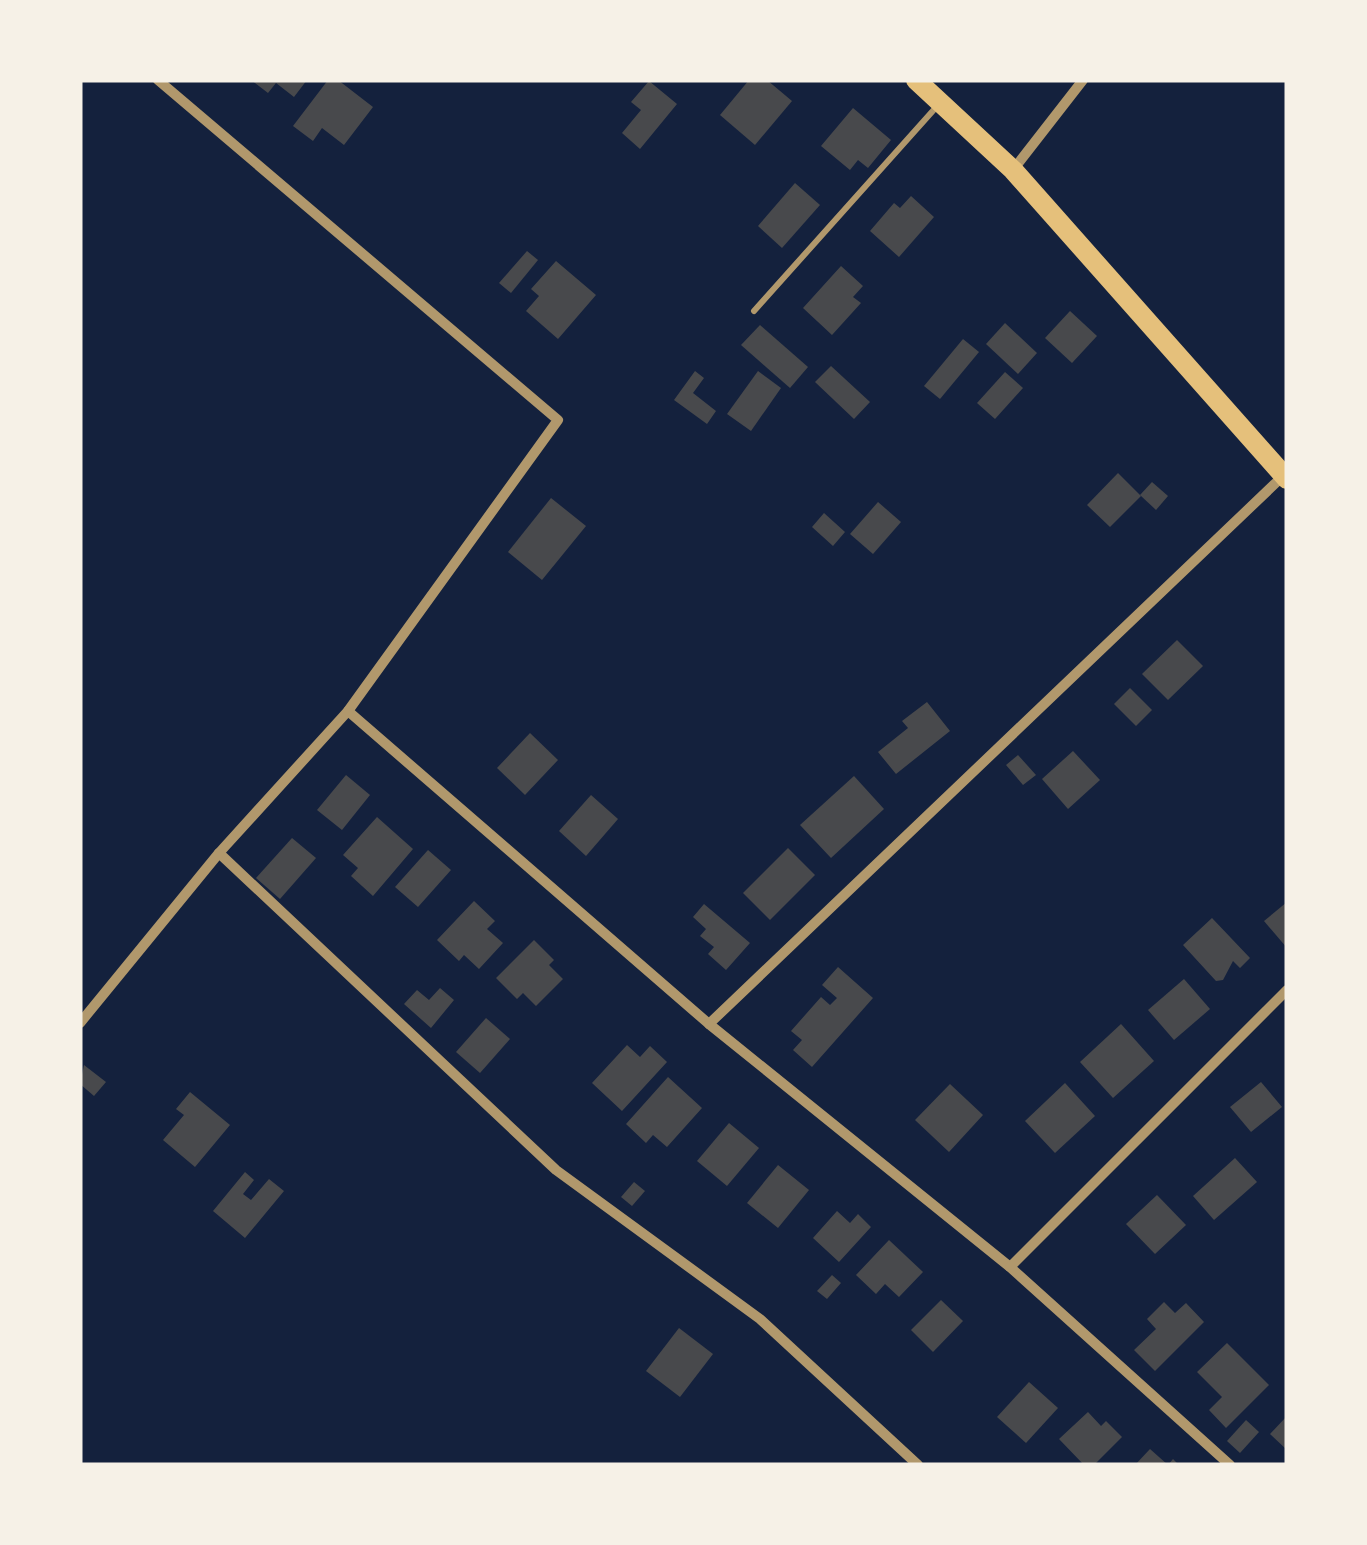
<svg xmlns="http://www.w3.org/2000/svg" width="1367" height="1545" font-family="Montserrat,sans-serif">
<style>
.building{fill:#48494c}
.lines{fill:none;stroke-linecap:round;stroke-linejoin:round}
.service{stroke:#b1986c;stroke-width:6}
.minor{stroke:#b1986c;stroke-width:10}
.secondary{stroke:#e5c07b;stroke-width:20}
</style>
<rect width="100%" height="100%" fill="#14213d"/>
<g class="building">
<polygon points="251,80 307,80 294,97 276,83 268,93"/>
<polygon points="328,80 338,80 373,107 344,145 322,128 313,141 293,126"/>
<polygon points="749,80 767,80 792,101 755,145 720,115"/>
<polygon points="649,81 677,104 640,149 622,133 641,110 631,102"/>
<polygon points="853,108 891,140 868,168 858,160 850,170 821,146"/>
<polygon points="795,183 820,205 782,248 758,226"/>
<polygon points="911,196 934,217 899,257 870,231 894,203 900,208"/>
<polygon points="527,251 538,260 511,293 499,283"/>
<polygon points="556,261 596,295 558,339 526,311 539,296 531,289"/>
<polygon points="841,266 863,286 853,297 861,303 832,335 803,308"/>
<polygon points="1070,311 1097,336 1072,363 1045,338"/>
<polygon points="1005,323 1037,353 1018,374 986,344"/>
<polygon points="760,325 808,367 790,388 741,345"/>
<polygon points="963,339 979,352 940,399 924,386"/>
<polygon points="831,366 870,402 854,419 815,382"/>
<polygon points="695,371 704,378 693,393 716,411 707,424 674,400"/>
<polygon points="758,371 781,388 751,431 727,414"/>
<polygon points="1005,372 1023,388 995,419 977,403"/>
<polygon points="1118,473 1141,496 1110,527 1087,505"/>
<polygon points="1152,482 1168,496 1156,510 1140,495"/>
<polygon points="551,498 586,526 542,580 508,552"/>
<polygon points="878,502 901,522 873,554 850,534"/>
<polygon points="824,513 845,532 833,546 812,527"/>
<polygon points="1177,640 1203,666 1168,700 1142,674"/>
<polygon points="1130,688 1152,710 1136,726 1114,704"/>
<polygon points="927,702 950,731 896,774 878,752 908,728 902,721"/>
<polygon points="530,733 558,760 525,795 497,768"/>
<polygon points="1073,751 1100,780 1068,809 1042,779"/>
<polygon points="1018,755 1036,775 1023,785 1006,765"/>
<polygon points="346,775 370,795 342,830 317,810"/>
<polygon points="854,776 884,809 831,858 800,825"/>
<polygon points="591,795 618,819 586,856 559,831"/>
<polygon points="377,817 413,849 373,896 351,876 358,868 343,855"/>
<polygon points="292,838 316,858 280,899 256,878"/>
<polygon points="788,848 815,875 770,920 743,893"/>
<polygon points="428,850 451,870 418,907 395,887"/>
<polygon points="474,901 495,921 487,929 503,943 479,969 464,955 459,961 437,940"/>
<polygon points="1287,902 1287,948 1264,921"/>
<polygon points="704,904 750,943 726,970 708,954 714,947 700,936 706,929 693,917"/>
<polygon points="1212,918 1250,958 1240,968 1233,961 1223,980 1216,981 1183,945"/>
<polygon points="534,940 554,960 549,965 563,979 536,1006 523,993 517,999 496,978"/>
<polygon points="838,967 873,998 812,1067 793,1050 802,1040 791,1031 821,997 830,1005 837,998 822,985"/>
<polygon points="1184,979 1210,1009 1174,1040 1148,1010"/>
<polygon points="440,988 454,1000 431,1028 404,1004 417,990 429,1000"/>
<polygon points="486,1018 510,1039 480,1073 456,1052"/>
<polygon points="1121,1024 1154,1061 1113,1098 1080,1062"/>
<polygon points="627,1045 640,1057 650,1046 667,1062 622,1111 592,1083"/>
<polygon points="84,1065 106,1082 94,1096 80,1084"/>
<polygon points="668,1077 702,1108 667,1147 653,1135 646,1143 626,1124"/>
<polygon points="1261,1082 1282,1107 1251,1132 1230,1107"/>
<polygon points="1065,1083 1095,1116 1055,1153 1025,1121"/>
<polygon points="950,1084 983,1115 949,1152 915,1120"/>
<polygon points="190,1092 230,1125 195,1167 163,1140 184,1115 176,1109"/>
<polygon points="729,1123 759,1148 727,1186 697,1161"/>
<polygon points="1235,1158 1257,1182 1214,1220 1193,1196"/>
<polygon points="778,1165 809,1190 778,1228 747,1203"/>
<polygon points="245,1172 254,1180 243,1194 251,1200 269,1179 284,1191 245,1238 213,1211"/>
<polygon points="634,1182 645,1191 632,1206 621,1197"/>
<polygon points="1157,1195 1186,1225 1155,1254 1126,1224"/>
<polygon points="837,1211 850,1223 858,1214 871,1227 839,1262 813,1238"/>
<polygon points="889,1240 923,1272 899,1297 885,1284 876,1294 856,1275"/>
<polygon points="832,1275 841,1283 827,1299 817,1291"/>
<polygon points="941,1300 963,1321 933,1352 911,1330"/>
<polygon points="1164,1302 1175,1313 1186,1303 1204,1322 1155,1371 1134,1350 1156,1329 1147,1319"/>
<polygon points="679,1328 713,1354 680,1397 646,1371"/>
<polygon points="1227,1343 1269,1385 1226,1428 1209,1410 1222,1397 1197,1372"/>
<polygon points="1029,1382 1058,1408 1026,1443 997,1417"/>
<polygon points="1088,1412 1101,1426 1106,1421 1122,1437 1094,1465 1084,1465 1059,1439"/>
<polygon points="1287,1416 1287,1450 1270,1434"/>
<polygon points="1246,1420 1259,1432 1240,1453 1227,1441"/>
<polygon points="1150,1449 1168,1465 1173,1459 1179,1465 1135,1465"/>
</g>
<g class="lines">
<polyline class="service" points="754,311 939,104"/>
<g class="minor">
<polyline points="1013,170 1083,80"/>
<polyline points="348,711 709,1024 1010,1267 1230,1465"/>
<polyline points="219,853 556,1170 760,1319 918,1465"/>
<polyline points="80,1023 219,853 348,711 558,420 158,80"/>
<polyline points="709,1024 1283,476"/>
<polyline points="1010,1267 1287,990"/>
</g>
<polyline class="secondary" points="916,80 1013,170 1287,479"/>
</g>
<rect width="1367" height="1545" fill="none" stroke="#f6f1e7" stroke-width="165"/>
</svg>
